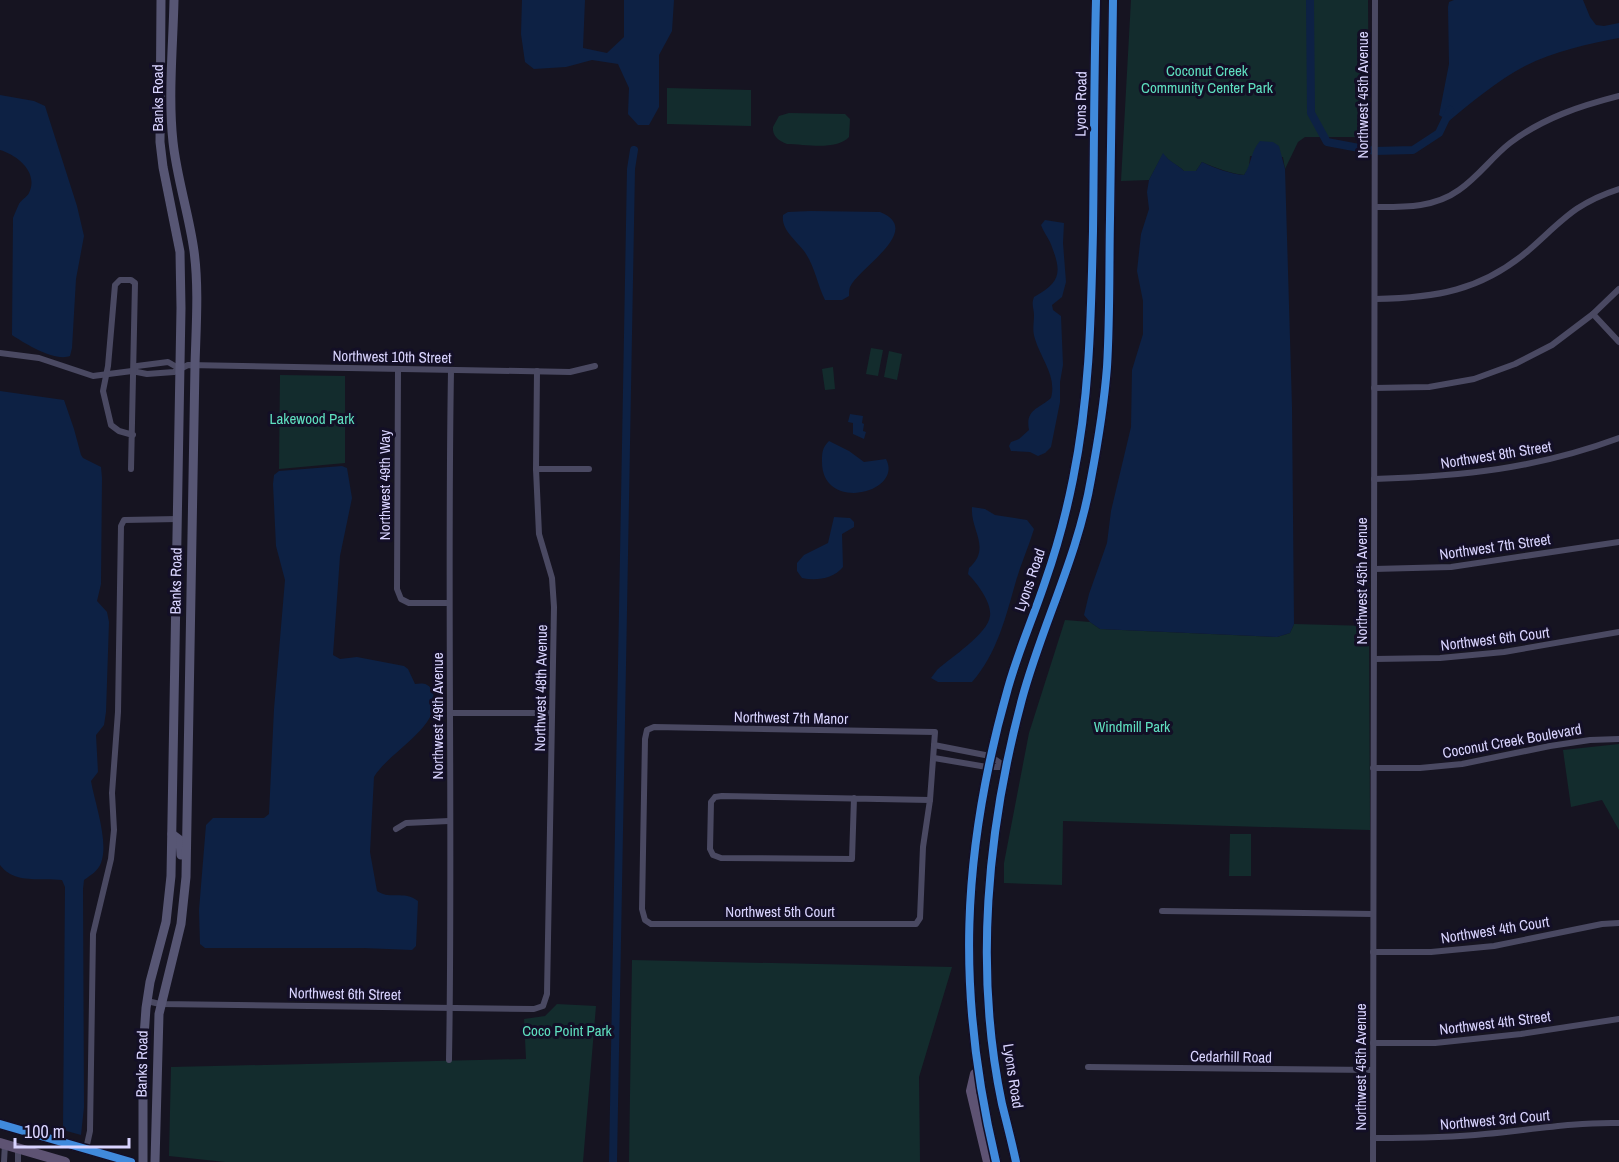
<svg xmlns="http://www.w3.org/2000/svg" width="1619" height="1162" font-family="'Archivo Narrow',sans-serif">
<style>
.green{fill:#132c2d}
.water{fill:#0d2144}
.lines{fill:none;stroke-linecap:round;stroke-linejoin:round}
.canal{stroke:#0d2144;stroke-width:8}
.street{stroke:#4a4962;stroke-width:6}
.secondary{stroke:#575674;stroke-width:9}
.primary{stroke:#5e5373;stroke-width:10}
.cycleway-casing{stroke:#130f26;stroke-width:11}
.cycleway{stroke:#408adc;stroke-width:8}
.labels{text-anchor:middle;stroke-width:6;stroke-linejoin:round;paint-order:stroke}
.park-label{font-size:15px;fill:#5fe0c0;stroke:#130f26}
.street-label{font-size:15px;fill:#d9d4ff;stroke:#130f26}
</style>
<rect width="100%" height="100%" fill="#161421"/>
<g class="green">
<path d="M1131 0H1368L1369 137H1305L1298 142 1285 169 1283 157 1250 156 1249 168 1244 175C1232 174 1213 167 1202 162L1196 171H1184C1177 164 1169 162 1163 154L1149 180 1121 181Z"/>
<polygon points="667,88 751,90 751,126 667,124"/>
<path d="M789 113 845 114 850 119 849 137C836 151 805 144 787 144 779 141 772 136 773 127L779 116Z"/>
<polygon points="871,348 883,350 878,376 866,374"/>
<polygon points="889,351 902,354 897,380 884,377"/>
<polygon points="833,367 835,389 825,390 822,369"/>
<polygon points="280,375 345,376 345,463 279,469"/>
<polygon points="1065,620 1090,622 1100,629 1277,637 1290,633 1294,624 1369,626 1370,830 1063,821 1062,885 1004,883 1004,863 1029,733"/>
<polygon points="1619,744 1619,830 1602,800 1571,807 1563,750"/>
<polygon points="1230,834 1251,834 1251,876 1229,876"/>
<polygon points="632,960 952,967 919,1077 920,1162 629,1162"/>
<polygon points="557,1004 596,1006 583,1162 225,1162 169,1156 171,1067 526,1059 524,1019 545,1016"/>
</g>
<g class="water">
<polygon points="522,0 585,0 583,48 607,53 624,37 624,0 674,0 672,31 659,55 659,107 649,125 638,125 628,114 629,88 618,64 592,60 566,67 534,69 525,62 521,34"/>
<path d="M1454 0H1583L1590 17 1596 25 1604 26 1619 23V38C1588 44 1554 51 1525 66 1497 81 1473 101 1449 121L1439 115 1449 64 1448 7 1449 2Z"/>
<path d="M0 95 34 101 45 106 77 206 84 236 76 279 72 348 70 356C55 362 24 343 12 335L13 218C15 213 17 208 19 204 21 200 27 197 29 193 39 172 17 155 0 150Z"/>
<path d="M1260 141 1273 142 1279 146 1285 169 1292 407 1294 624 1290 633 1277 637 1100 629 1090 622 1084 615 1089 594 1107 543 1111 511 1131 427 1132 370 1143 334V301L1137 271 1141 234 1149 209 1147 192 1149 180 1163 153C1169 162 1177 164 1184 171H1196L1202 162C1214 168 1231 174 1244 175 1252 164 1250 152 1260 141Z"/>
<path d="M811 211 880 212C925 230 858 268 850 287 849 290 849 293 849 296L842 300H825C817 284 815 266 804 251 796 240 781 230 783 215L788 212Z"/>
<path d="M1045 220 1064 223 1063 243 1066 282 1062 297 1052 305 1053 310 1061 316 1063 365 1060 382V402L1051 447 1045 453 1038 456 1030 452 1011 451 1009 446 1011 442 1019 439 1029 430C1025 409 1039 409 1051 398 1057 376 1041 359 1035 339 1032 330 1034 324 1034 315 1034 308 1031 305 1034 297 1062 281 1062 272 1050 242 1047 236 1043 231 1041 225Z"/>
<path d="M0 391 64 400 74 429 81 455 83 458 101 467 102 478 101 584 97 601 107 612 109 622 106 712 104 725 96 735 98 772 91 781C95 804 109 842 101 863 98 871 91 875 84 880L83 889 84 1107 81 1135 63 1130 65 887 62 880C40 877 15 885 0 865Z"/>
<polygon points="850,414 863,416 862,423 864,424 863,431 866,432 864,439 853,434 853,423 848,422"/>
<path d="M829 441 849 451 864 462 886 459C904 493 822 513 822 462 822 453 822 448 829 441Z"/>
<path d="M342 466 347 468 352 498 340 556 333 655 340 659 357 657 404 666 408 669 415 684C422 683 428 683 431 689 450 722 388 752 374 777L370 852 377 891C389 900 404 890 418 901L416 946 412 950 364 948H205L200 944 199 910 206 825 213 818H264L269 814 274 709 285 580 276 546 273 484 274 475 279 471Z"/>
<path d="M972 507 985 509 995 515 1027 520 1034 529C1029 546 1021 563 1016 581 1006 616 997 654 972 682H938L931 678 937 670C950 658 988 634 990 616 992 603 977 583 968 574L969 568C992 548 970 530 972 507Z"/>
<path d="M834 517 850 518 854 522V527L842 534 843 567C833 579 816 581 802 578L797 571V563L804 555 828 543Z"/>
</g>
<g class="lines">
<g class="canal">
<polyline points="1310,0 1311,113 1327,142 1375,151 1413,150 1439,133 1450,110"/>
<polyline points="613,1162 631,169 634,150"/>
</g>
<g class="street">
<path d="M1375 207C1404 207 1434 208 1459 190 1478 177 1492 157 1510 143 1543 118 1580 106 1619 96"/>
<path d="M1375 299C1435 298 1481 291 1529 250 1562 221 1575 203 1619 189"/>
<polyline points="1593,314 1619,342"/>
<polyline points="0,353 39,358 93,376 132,371 147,374 174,372 188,365 570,372 595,366"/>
<polyline points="398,370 397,589 401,599 409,603 449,603"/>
<polyline points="133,371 137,366 168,362 180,369"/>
<polyline points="1374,388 1429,387 1474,379 1515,364 1552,345 1593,314 1619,289"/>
<polyline points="131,469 135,283 131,280 120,280 115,285 108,366 103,391 111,425 119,431 133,435"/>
<polyline points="536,469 589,469"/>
<path d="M1374 479C1463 476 1535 469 1619 438"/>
<polyline points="1374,569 1451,567 1619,542"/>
<polyline points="1374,659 1440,658 1504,652 1619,632"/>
<polyline points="451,713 552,713"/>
<polygon points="654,727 935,732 930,800 923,847 920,918 916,924 651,924 645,920 642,909 645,739 647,730"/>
<polyline points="934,745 990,756 1006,767"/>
<polyline points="934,758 987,767 1005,767"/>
<polyline points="1373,768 1420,768 1462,764 1550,746 1590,740 1619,739"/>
<polyline points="854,798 852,859 721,858 713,855 710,849 711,802 715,797 722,796 930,800"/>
<polyline points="396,829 406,823 449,821"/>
<polyline points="1162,911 1373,914"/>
<polyline points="1373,952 1431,952 1494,946 1602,924 1619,923"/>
<polyline points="147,1001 160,1004 534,1009 543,1006 547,994 554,607 552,578 539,534 536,469 537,371"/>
<polyline points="1373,1043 1435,1043 1521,1034 1619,1019"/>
<path d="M449 1060C453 830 447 601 451 371"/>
<polyline points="1088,1067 1373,1070"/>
<path d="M1373 1138C1410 1138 1448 1138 1485 1134 1529 1130 1574 1122 1619 1123"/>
<polyline points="86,1149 90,1131 93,934 111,859 114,830 112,793 118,712 121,526 124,520 178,519"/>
<polyline points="4,1162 5,1144"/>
<polyline points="18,1162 18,1148"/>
<polyline points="1373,1162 1375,0"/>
</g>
<g class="secondary">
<polyline points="172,834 180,840 181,855"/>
<polyline points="143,1162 143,1051 146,1008 150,982 166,922 171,876 181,308 180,252 163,167 160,142 161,0"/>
<path d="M155 1162 159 1014 181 924 186 877 195 365C196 328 199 288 194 251 189 214 177 179 173 142 168 96 173 47 174 0"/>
</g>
<g class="primary">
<polyline points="975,1074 971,1091 988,1162"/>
<polyline points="0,1124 131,1162"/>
<polyline points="0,1143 65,1162"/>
<path d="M996 1162C956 994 961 854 1008 688 1018 652 1033 618 1045 582 1057 548 1066 514 1073 479 1090 395 1091 316 1093 231 1094 154 1094 77 1096 0"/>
<path d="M1016 1162C1012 1143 1007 1124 1002 1104 974 971 987 830 1022 699 1042 625 1078 556 1091 479 1098 442 1104 405 1107 367 1110 318 1109 269 1110 219 1111 146 1112 73 1113 0"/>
</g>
<defs>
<g id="cycleway">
<polyline points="0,1124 131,1162"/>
<path d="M996 1162C956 994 961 854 1008 688 1018 652 1033 618 1045 582 1057 548 1066 514 1073 479 1090 395 1091 316 1093 231 1094 154 1094 77 1096 0"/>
<path d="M1016 1162C1012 1143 1007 1124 1002 1104 974 971 987 830 1022 699 1042 625 1078 556 1091 479 1098 442 1104 405 1107 367 1110 318 1109 269 1110 219 1111 146 1112 73 1113 0"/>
</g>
</defs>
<use href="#cycleway" class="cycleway-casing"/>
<use href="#cycleway" class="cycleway"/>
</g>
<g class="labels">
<g class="park-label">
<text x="1207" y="76">Coconut Creek<tspan x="1207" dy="17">Community Center Park</tspan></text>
<text x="312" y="424">Lakewood Park</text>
<text x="1132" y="732">Windmill Park</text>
<text x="567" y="1036">Coco Point Park</text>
</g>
<g class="street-label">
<text transform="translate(1363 95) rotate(-90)" y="5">Northwest 45th Avenue</text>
<text transform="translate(158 98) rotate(-90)" y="5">Banks Road</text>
<text transform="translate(1081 104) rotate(-89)" y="5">Lyons Road</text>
<text transform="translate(392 357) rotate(1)" y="5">Northwest 10th Street</text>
<text transform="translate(1496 455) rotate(-9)" y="5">Northwest 8th Street</text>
<text transform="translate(385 485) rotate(-90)" y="5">Northwest 49th Way</text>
<text transform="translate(1495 547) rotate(-8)" y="5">Northwest 7th Street</text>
<text transform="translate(1030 580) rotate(-71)" y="5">Lyons Road</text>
<text transform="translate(176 581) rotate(-89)" y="5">Banks Road</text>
<text transform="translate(1362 581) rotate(-90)" y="5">Northwest 45th Avenue</text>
<text transform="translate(1495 639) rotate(-7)" y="5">Northwest 6th Court</text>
<text transform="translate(541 688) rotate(-89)" y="5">Northwest 48th Avenue</text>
<text transform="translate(438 716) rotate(-90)" y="5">Northwest 49th Avenue</text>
<text transform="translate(791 718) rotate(1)" y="5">Northwest 7th Manor</text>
<text transform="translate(1512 741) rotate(-10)" y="5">Coconut Creek Boulevard</text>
<text x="780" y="917">Northwest 5th Court</text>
<text transform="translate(1495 930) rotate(-9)" y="5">Northwest 4th Court</text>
<text transform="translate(345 994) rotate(1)" y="5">Northwest 6th Street</text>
<text transform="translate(1495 1023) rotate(-7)" y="5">Northwest 4th Street</text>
<text transform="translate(1231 1057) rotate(1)" y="5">Cedarhill Road</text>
<text transform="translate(142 1064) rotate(-89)" y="5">Banks Road</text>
<text transform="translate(1361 1067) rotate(-90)" y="5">Northwest 45th Avenue</text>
<text transform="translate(1013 1076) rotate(81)" y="5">Lyons Road</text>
<text transform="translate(1495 1120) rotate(-5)" y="5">Northwest 3rd Court</text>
</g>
</g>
<path d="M15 1138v9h114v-9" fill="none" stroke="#d9d4ff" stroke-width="3"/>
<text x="24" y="1138" font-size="18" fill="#d9d4ff" stroke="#130f26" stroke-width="4.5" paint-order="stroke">100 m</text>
</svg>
